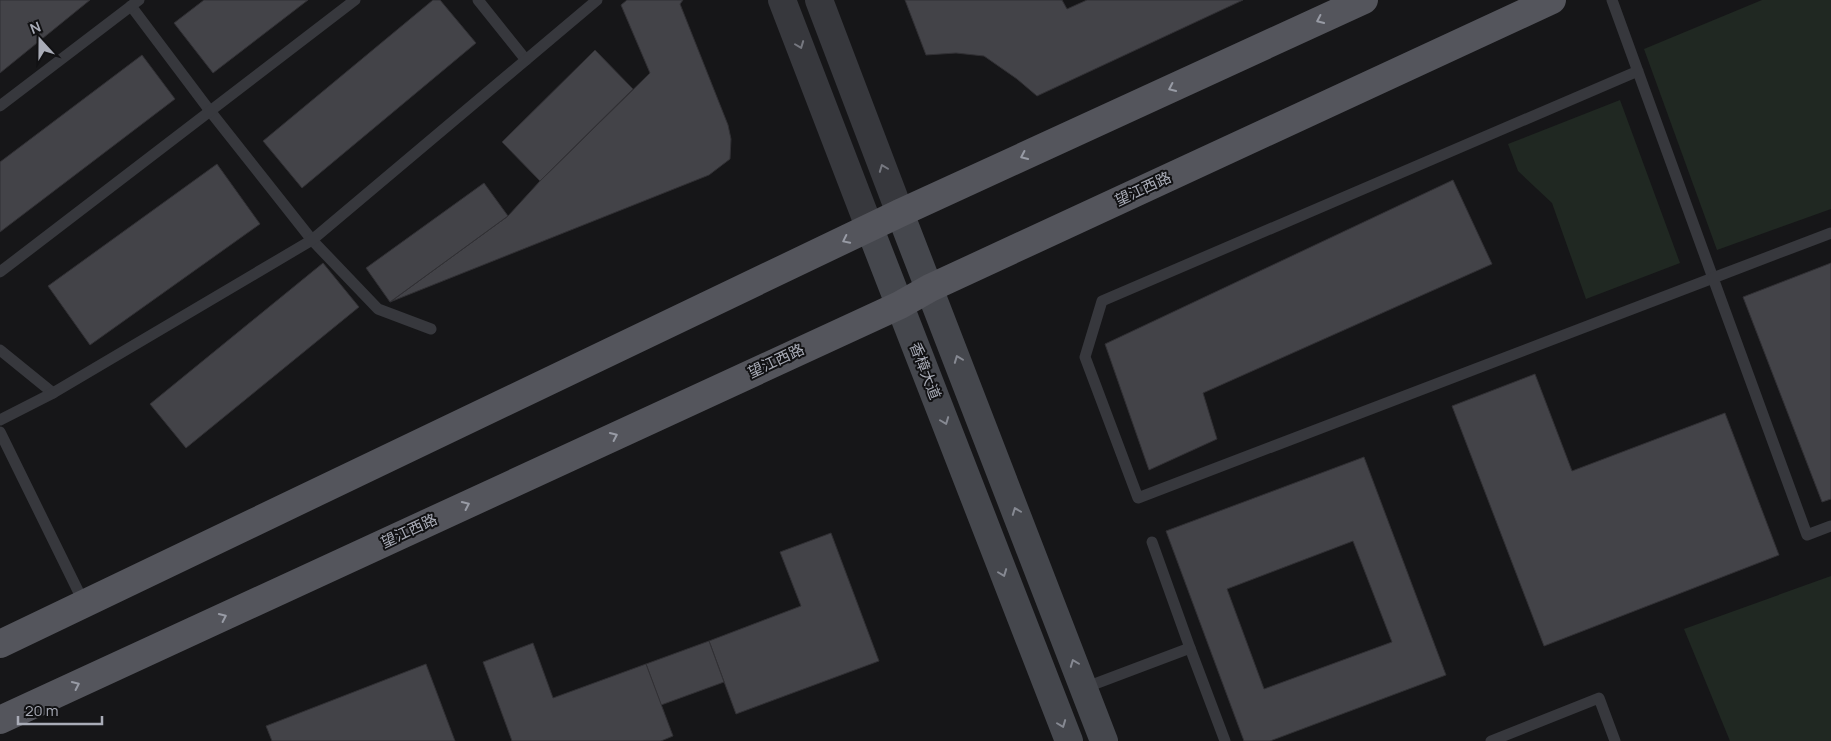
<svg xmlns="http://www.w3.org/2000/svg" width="1831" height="741" font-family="Manrope,'Noto Sans SC',sans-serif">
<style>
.green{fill:#202822}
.building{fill:#434348;stroke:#313034;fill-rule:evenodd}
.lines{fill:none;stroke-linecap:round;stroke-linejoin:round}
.service{stroke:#37383d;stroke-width:11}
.tertiary{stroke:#37383d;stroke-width:28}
.secondary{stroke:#45474d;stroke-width:28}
.primary{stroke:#54555c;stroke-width:28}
.oneway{stroke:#989ba5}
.oneway2{stroke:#767880}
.oneway3{stroke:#868992}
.labels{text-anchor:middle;stroke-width:4;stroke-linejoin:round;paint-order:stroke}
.street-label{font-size:15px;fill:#a9acb7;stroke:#111113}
</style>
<rect width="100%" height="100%" fill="#161618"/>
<g class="green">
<polygon points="1762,0 1831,0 1831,209 1717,250 1644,49"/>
<polygon points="1620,100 1680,263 1586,299 1552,203 1518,171 1508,144"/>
<polygon points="1831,576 1831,741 1730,741 1684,629"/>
</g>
<g class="building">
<polygon points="0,0 90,0 0,73"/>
<polygon points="204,0 308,0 213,73 174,23"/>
<polygon points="433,0 440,0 476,43 302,188 263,141"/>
<polygon points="627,0 683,0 680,4 728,125 731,139 730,159 709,175 390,302 508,216 540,181 650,73 621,5"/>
<polygon points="905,0 1062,0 1067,9 1087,0 1243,0 1037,96 1017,79 984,56 956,53 926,55"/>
<polygon points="595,50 633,89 540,181 502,142"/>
<polygon points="142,55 175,99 0,232 0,162"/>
<polygon points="217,164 260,224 90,345 48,286"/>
<polygon points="1453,180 1492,264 1203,393 1217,439 1149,470 1105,344"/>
<polygon points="484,183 508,216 390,302 366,268"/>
<polygon points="323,263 359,307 186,448 150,404"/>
<polygon points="1831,263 1831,499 1822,502 1743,297"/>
<polygon points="1535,374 1572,471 1725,413 1779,555 1544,646 1452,406"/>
<path d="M1364 457 1446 675 1270 741H1244L1166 531ZM1353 541 1392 642 1264 689 1227 589Z"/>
<polygon points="831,533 879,661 736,714 709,641 801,606 780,552"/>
<polygon points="709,641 724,682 661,705 646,664"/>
<polygon points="533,643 553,698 646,664 673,736 661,741 512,741 483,662"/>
<polygon points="426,664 455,741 272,741 266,726"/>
</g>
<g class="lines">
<g class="service">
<polyline points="478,0 526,60"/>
<polyline points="1612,0 1713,278 1138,498 1085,357 1102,301 1638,71"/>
<polyline points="131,6 210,111 312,240 378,309 431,329"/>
<polyline points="0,106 139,0"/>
<polyline points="1831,233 1713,278 1807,535 1831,526"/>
<polyline points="0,272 355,0"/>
<polyline points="0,350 53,393"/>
<polyline points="0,420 53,393 312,240 597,0"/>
<polyline points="0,432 84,603"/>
<polyline points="1190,648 1225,741"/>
<polyline points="1084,688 1190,648 1152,542"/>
<polyline points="1491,741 1599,698 1615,741"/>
</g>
<g class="tertiary">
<polyline points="782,0 870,229"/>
<polyline points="819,0 900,213"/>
</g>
<g class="secondary">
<polyline points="900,213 1104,741"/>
<polyline points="870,229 1069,741"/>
</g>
<g class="primary">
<polyline points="0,644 900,213 1364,0"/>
<polyline points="0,720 900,305 930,288 1552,0"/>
</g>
</g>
<defs><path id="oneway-chevron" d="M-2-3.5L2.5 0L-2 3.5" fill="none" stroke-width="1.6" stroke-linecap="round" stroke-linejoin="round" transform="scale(1.25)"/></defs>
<g class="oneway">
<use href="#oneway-chevron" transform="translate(1320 20) rotate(155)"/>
<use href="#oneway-chevron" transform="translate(1172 88) rotate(155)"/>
<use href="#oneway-chevron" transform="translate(1024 156) rotate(155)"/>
<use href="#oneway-chevron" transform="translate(846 240) rotate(154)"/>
<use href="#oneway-chevron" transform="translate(614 436) rotate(-25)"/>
<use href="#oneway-chevron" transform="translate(466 505) rotate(-25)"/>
<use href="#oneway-chevron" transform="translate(223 617) rotate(-25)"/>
<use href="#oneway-chevron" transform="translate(76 685) rotate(-25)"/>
</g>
<g class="oneway2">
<use href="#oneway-chevron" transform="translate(800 45) rotate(69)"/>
<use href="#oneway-chevron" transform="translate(883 168) rotate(-111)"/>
</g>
<g class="oneway3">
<use href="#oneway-chevron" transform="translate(958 359) rotate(-111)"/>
<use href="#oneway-chevron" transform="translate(945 421) rotate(69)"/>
<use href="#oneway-chevron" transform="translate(1016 511) rotate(-111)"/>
<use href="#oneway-chevron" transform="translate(1003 573) rotate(69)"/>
<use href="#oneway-chevron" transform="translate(1074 663) rotate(-111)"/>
<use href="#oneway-chevron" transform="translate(1062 724) rotate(69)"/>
</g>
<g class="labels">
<g class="street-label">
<text transform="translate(1143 189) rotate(-25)" y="5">望江西路</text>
<text transform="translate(776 361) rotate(-25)" y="5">望江西路</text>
<text transform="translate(925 371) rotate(69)" y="5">香樟大道</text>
<text transform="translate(409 531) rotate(-25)" y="5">望江西路</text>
</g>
</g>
<g transform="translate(40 40) rotate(339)" stroke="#111113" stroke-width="4" paint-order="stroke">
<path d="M0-4L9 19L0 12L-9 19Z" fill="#a9acb7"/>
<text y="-8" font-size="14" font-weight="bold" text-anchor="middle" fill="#a9acb7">N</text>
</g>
<path d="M18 716v8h84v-8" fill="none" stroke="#a9acb7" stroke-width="2.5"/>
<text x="25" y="716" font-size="15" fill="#a9acb7" stroke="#111113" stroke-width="4" paint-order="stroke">20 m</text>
</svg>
